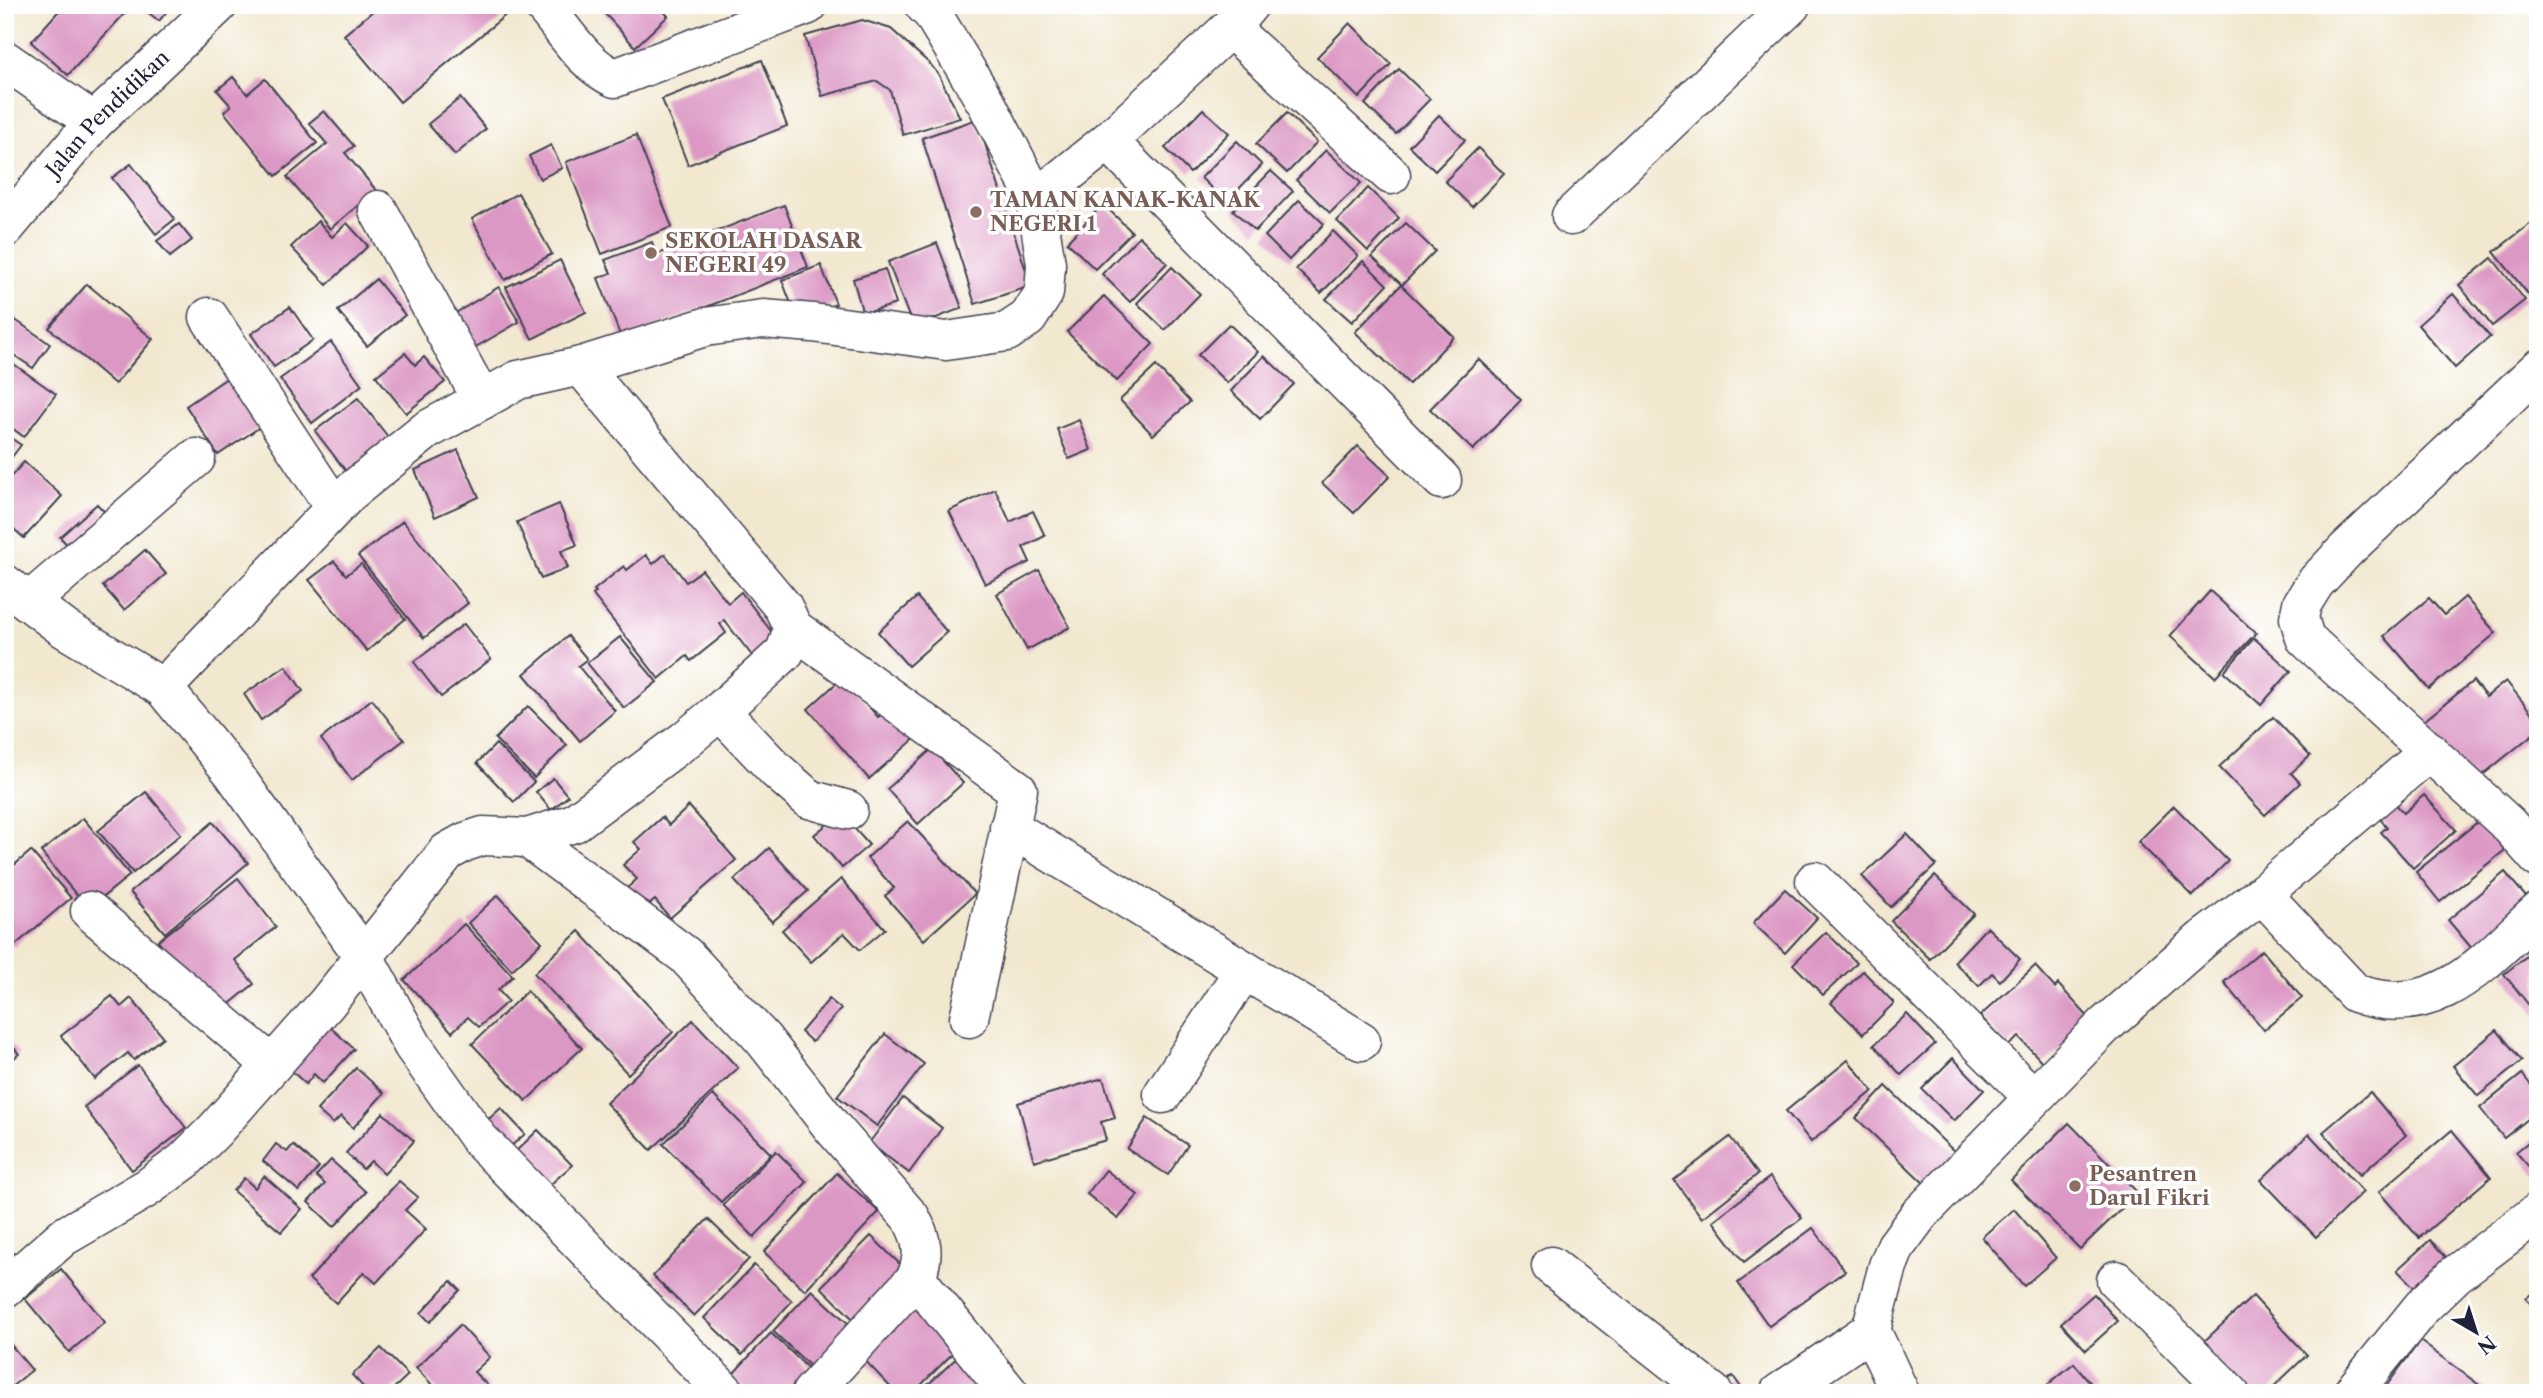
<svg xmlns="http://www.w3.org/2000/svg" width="2543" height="1398" font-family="'Libre Caslon Text',serif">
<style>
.building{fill:#dc98c4}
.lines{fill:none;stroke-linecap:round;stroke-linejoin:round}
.minor-casing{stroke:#414051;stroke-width:41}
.minor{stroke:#fff;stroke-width:38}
.education-dot{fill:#8d6e63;stroke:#fff;stroke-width:2.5}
.labels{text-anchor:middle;stroke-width:7;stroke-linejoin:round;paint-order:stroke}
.street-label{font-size:21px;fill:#22223b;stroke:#fff}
.education-label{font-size:21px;font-weight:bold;fill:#785e54;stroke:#fff;text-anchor:start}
</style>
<rect width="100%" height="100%" fill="#fff"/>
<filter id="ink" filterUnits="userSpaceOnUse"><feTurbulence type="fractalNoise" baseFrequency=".0143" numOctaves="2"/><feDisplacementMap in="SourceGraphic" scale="14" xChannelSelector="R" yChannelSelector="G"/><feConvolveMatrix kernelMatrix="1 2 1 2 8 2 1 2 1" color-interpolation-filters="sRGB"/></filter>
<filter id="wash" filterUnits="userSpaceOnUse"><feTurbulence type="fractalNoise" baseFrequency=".00686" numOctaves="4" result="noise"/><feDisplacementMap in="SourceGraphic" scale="28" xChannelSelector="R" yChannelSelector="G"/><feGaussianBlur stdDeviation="1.57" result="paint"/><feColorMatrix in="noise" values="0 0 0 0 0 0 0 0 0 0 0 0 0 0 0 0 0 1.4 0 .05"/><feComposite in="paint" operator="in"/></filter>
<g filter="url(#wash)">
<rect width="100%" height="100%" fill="#f2e8d0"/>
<g id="blocks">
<g class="building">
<polygon points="64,5 121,5 127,11 68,75 31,42"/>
<polygon points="139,5 172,5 159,21"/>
<polygon points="380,5 512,5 514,8 400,102 344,35"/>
<polygon points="597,5 658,5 668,16 635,47"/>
<polygon points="862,20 891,29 930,64 939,75 960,118 903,135 890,90 877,81 822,96 805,36"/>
<polygon points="1350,23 1391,64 1359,98 1317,57"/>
<polygon points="762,60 787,126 688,165 662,99"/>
<polygon points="1399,69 1430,99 1396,134 1365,104"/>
<polygon points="233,77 247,94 265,79 317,143 276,176 224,112 231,106 217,90"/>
<polygon points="460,98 486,129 455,155 428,124"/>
<polygon points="1203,109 1229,133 1190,173 1165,148"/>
<polygon points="324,111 354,146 345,153 376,190 330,229 287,177 327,144 309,123"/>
<polygon points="1287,113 1317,142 1287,173 1256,144"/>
<polygon points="1439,115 1465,140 1435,171 1409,146"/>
<polygon points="977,119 1031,286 975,304 922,138"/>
<polygon points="636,135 672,227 602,254 566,162"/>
<polygon points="1237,141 1262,165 1226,202 1201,178"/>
<polygon points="551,145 562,168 540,179 529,156"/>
<polygon points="1478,148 1504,174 1472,207 1445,181"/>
<polygon points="1326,150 1361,183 1330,213 1296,180"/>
<polygon points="131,164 175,219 156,234 112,178"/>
<polygon points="1271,171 1293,191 1255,231 1233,210"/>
<polygon points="1368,188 1399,218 1368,251 1337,221"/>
<polygon points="518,193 552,254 505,280 472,219"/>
<polygon points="1299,200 1324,224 1289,260 1265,236"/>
<polygon points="1103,204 1132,232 1095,269 1067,242"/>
<polygon points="784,205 808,267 622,340 598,278 611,273 605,260 652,242 656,255"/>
<polygon points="2535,220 2538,223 2538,286 2528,294 2494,252"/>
<polygon points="318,221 332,237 347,223 368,246 327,285 291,247"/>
<polygon points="1406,223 1435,251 1402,285 1372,257"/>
<polygon points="179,224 192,240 170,257 157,241"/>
<polygon points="1333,231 1358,256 1321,293 1296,269"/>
<polygon points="1139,236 1167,263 1130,302 1102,274"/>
<polygon points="937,243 962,308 913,327 888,262"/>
<polygon points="2492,258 2525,300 2492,326 2459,285"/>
<polygon points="560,260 586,312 532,339 506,287"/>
<polygon points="1363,261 1387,285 1352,322 1326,299"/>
<polygon points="821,265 836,304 797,319 782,280"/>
<polygon points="1172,267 1200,294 1165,330 1137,303"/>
<polygon points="885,269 896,304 863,314 853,279"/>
<polygon points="376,279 405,315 367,346 338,311"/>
<polygon points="87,284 153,339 115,384 49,328"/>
<polygon points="1401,285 1454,337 1409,384 1355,332"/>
<polygon points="499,287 519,322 469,351 449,317"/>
<polygon points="2453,294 2490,337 2455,368 2418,325"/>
<polygon points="1104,296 1153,344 1117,381 1067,332"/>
<polygon points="290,307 313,340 274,367 251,334"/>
<polygon points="14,319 50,344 33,368 5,349 5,333"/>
<polygon points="1229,324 1258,352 1227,383 1198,355"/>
<polygon points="331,342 362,385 312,423 280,379"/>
<polygon points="405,353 415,365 424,357 445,382 406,413 376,376"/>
<polygon points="1264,356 1294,384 1260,419 1231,391"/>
<polygon points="5,358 56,394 24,437 5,423"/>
<polygon points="1479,359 1521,400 1473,450 1430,409"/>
<polygon points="1156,366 1190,402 1153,435 1120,400"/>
<polygon points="227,378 260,427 218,455 186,406"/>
<polygon points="358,398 392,442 349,475 315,431"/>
<polygon points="1079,420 1091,450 1069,459 1057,429"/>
<polygon points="5,434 21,445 5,466"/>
<polygon points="1358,446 1390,476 1354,513 1322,483"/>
<polygon points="458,450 479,497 435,517 415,470"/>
<polygon points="24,462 62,496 24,538 5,521 5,483"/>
<polygon points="995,489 1010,522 1033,511 1045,536 1023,547 1030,562 985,584 949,511"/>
<polygon points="97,504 121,529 84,563 60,537"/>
<polygon points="559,504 577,545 561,551 568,568 541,579 517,522"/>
<polygon points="403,521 468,603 424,638 358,556"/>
<polygon points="145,550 166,574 124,610 103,586"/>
<polygon points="665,554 686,582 702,570 728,603 741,592 777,639 754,658 724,620 720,624 726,633 691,661 687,656 659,679 593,595 596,592 594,590 624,566 627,570 646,555 653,564"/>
<polygon points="334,561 346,575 361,564 405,619 367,651 309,580"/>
<polygon points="1039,570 1070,627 1027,650 997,594"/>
<polygon points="2210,591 2256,633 2215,677 2170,636"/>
<polygon points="917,597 947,632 908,666 878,632"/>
<polygon points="2465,597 2496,633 2429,689 2384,636 2429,598 2444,615"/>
<polygon points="464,624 491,659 441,697 414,662"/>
<polygon points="568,636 587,659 578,666 615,711 580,741 524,674"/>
<polygon points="620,637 657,682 624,708 587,663"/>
<polygon points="2254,638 2291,671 2261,705 2224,672"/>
<polygon points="286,666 303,691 261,720 244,694"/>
<polygon points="843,677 878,717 894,704 920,734 869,779 808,709"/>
<polygon points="2473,681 2486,697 2506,681 2538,721 2538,730 2474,782 2424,721"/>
<polygon points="372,699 404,740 352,780 321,739"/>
<polygon points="528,706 567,745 534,778 495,739"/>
<polygon points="2273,717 2310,756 2291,773 2300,783 2265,815 2219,767"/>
<polygon points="496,744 534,782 514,802 477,763"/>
<polygon points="932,749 963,783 918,824 887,789"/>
<polygon points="553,778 568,796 551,810 536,792"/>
<polygon points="146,792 181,834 133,873 98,831"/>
<polygon points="2424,795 2456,830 2413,868 2381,832 2387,827 2373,811 2389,797 2404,813"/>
<polygon points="689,806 736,860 670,918 655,900 643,910 625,890 637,879 623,865 641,849 634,842 662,817 669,825"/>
<polygon points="2174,806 2228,861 2193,896 2138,842"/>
<polygon points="841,813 869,845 842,868 814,835"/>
<polygon points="83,818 130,875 88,909 41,852"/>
<polygon points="2480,820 2505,850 2440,902 2416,872"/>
<polygon points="908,821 975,894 924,940 885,896 894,888 867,858"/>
<polygon points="213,822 248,863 165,933 130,892"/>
<polygon points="1907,834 1936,865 1891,907 1862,876"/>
<polygon points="769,848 808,891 772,922 734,880"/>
<polygon points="31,851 71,898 13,947 5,938 5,873"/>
<polygon points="2505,872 2531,903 2474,951 2448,920"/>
<polygon points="1935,876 1974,914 1930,959 1891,921"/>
<polygon points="238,878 276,927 235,960 254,984 216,1015 158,941"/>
<polygon points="841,879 885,929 860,950 844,933 811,962 782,930"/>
<polygon points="1785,889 1817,918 1785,953 1753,923"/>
<polygon points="498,895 542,942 512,970 468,923"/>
<polygon points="464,924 513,976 498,990 508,1001 479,1027 468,1017 452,1032 404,980"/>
<polygon points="1987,927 2020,959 2000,981 1992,973 1979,986 1954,962"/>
<polygon points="579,931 673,1032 628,1074 534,973"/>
<polygon points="1826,932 1857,963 1823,995 1793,964"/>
<polygon points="2538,947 2538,1013 2536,1014 2504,974"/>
<polygon points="2262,950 2302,998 2264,1030 2224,982"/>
<polygon points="2035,966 2055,988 2058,984 2091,1020 2044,1064 2019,1037 2008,1046 1980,1016"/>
<polygon points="1863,971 1894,1003 1863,1034 1831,1003"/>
<polygon points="527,991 582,1048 526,1101 472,1044"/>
<polygon points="112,996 121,1007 131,998 163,1037 134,1060 128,1053 95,1079 61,1036"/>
<polygon points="829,999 841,1009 812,1042 801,1032"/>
<polygon points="1907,1014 1935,1044 1901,1075 1874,1045"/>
<polygon points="693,1020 738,1068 651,1150 606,1103"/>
<polygon points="327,1024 354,1049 323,1083 314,1074 306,1084 287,1067"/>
<polygon points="2497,1030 2522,1061 2478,1096 2453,1066"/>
<polygon points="885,1034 924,1064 877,1126 837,1096"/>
<polygon points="5,1037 19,1054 5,1066"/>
<polygon points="1953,1058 1984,1090 1954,1121 1922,1089"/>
<polygon points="1848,1060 1873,1091 1811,1142 1786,1111"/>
<polygon points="138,1065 186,1128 132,1170 84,1107"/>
<polygon points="356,1068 384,1093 353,1128 341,1116 333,1124 317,1110"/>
<polygon points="2522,1074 2538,1094 2538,1111 2504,1138 2480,1108"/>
<polygon points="1103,1078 1115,1118 1101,1122 1106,1140 1034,1161 1018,1103"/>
<polygon points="1886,1086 1959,1156 1929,1188 1856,1118"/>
<polygon points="2370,1092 2406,1135 2360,1175 2323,1132"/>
<polygon points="713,1095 771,1154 721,1202 663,1144"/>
<polygon points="903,1098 942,1128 909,1173 869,1143"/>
<polygon points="501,1108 525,1134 503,1153 479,1128"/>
<polygon points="383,1113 414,1141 384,1174 371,1161 363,1169 346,1153"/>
<polygon points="1147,1118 1188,1145 1168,1175 1127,1149"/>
<polygon points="2069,1123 2138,1193 2080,1249 2011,1180"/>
<polygon points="538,1130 572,1165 541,1193 509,1158"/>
<polygon points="2452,1130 2491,1177 2419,1238 2379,1192"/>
<polygon points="2309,1134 2363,1192 2316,1237 2261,1180"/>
<polygon points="2538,1134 2538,1177 2516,1152"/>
<polygon points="1730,1137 1758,1174 1702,1218 1674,1180"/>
<polygon points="276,1144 287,1152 293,1145 319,1167 299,1191 263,1161"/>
<polygon points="776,1151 807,1182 754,1237 723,1205"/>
<polygon points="331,1160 366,1192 334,1227 308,1202 325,1184 316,1176"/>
<polygon points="1106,1170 1138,1195 1118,1219 1087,1194"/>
<polygon points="837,1173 879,1212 805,1290 764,1252"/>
<polygon points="264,1176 302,1209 281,1232 233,1191 244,1178 255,1188"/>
<polygon points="1770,1177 1802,1218 1744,1262 1713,1221"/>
<polygon points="399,1181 418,1197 405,1210 426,1229 376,1283 364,1272 336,1303 309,1279"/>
<polygon points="2014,1209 2056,1258 2024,1286 1982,1237"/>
<polygon points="708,1219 749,1259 694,1316 653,1276"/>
<polygon points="1813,1228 1845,1271 1769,1326 1738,1283"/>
<polygon points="871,1236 906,1270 856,1322 821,1287"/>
<polygon points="2430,1240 2446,1257 2414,1287 2397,1270"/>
<polygon points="754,1265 792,1301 742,1355 704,1318"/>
<polygon points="61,1269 105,1322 69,1352 25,1299"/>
<polygon points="451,1281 460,1290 430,1322 421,1313"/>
<polygon points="2538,1289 2538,1314 2526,1298"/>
<polygon points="812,1290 852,1327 813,1369 773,1331"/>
<polygon points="2094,1294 2118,1321 2086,1350 2061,1323"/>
<polygon points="2253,1296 2307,1355 2267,1393 2245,1393 2200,1345"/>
<polygon points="912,1304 956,1350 913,1393 896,1393 859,1354"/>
<polygon points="460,1325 490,1357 474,1372 489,1387 483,1393 440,1393 416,1368"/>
<polygon points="771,1333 812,1372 792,1393 748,1393 731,1376"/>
<polygon points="5,1338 32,1370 5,1392"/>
<polygon points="2420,1341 2490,1393 2398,1393 2387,1385"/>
<polygon points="381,1348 408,1375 389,1393 369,1393 352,1375"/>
<polygon points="964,1351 1002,1393 919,1393"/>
<polygon points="2074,1363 2099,1393 2050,1393 2045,1387"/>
<polygon points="1733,1376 1745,1393 1711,1393"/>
</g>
</g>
</g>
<g filter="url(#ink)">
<use href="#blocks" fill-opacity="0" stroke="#414051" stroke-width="2"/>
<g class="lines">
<defs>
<g id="minor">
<path d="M543 5C564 30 585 66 615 78L808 5"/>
<polyline points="924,5 932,13 988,106 1036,199 1108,141 1230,28 1249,5"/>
<polyline points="1230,28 1391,175"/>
<polyline points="5,60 94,122"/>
<polyline points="1108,141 1442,480"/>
<polyline points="378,210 482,400"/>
<polyline points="1571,216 1791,5"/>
<path id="s1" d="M5 228 94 122 218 5"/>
<polyline points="209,317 334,507"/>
<polyline points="2538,369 2346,550 2315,583 2302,604 2299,618 2305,638 2508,824 2538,858"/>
<polyline points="5,584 65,629 163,688 233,773 364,957 413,1046 479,1139 726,1393"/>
<polyline points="29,602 196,458"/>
<polyline points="793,628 1018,790 969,1018"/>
<polyline points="163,688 349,493 427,430 518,380 581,366 705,327 763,319 813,323 946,341 1007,332 1028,318 1044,293 1046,264 1036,199"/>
<polyline points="720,711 776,770 809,799 848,810"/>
<polyline points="1009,827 1361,1041"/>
<path d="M527 838 685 955 763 1039 832 1127 911 1218C923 1240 925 1255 916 1278L811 1393"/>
<polyline points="1815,881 2033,1097"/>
<path d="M2262 894 2355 993C2436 1023 2484 961 2538 912"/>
<polyline points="90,911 272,1065"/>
<polyline points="1163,1094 1244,970"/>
<polyline points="1551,1266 1713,1393"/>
<polyline points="916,1278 1009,1393"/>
<polyline points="2116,1280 2230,1393"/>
<polyline points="5,1288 63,1237 147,1188 184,1161 215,1130 327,1003 447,852 465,842 483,836 527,838 574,823 685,740 720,711 785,652 793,628 783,607 581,366"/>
<polyline points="1779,1393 1871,1330"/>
<polyline points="1900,1393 1871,1330 1888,1266 1896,1246 1919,1215 2104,1026 2203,939 2262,894 2430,751"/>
<polyline points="2352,1393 2422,1307 2455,1275 2538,1212"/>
</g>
</defs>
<use href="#minor" class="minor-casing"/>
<use href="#minor" class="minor"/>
</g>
</g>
<g class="education-dot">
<circle cx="976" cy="212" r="7"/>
<circle cx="651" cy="253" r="7"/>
<circle cx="2075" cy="1186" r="7"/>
</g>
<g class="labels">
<g class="street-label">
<text dy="7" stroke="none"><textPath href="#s1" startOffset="154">Jalan Pendidikan</textPath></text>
</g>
<g class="education-label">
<text x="990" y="207">TAMAN KANAK-KANAK<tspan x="990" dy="24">NEGERI 1</tspan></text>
<text x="665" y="248">SEKOLAH DASAR<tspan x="665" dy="24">NEGERI 49</tspan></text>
<text x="2089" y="1181">Pesantren<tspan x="2089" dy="24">Darul Fikri</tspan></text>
</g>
</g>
<rect width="2543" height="1398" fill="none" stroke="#fff" stroke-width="28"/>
<g transform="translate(2476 1332) rotate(141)" stroke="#ffffff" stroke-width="5" paint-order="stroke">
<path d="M0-5L12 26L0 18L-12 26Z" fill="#22223b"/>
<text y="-10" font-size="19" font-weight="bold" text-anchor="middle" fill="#22223b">N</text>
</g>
</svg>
